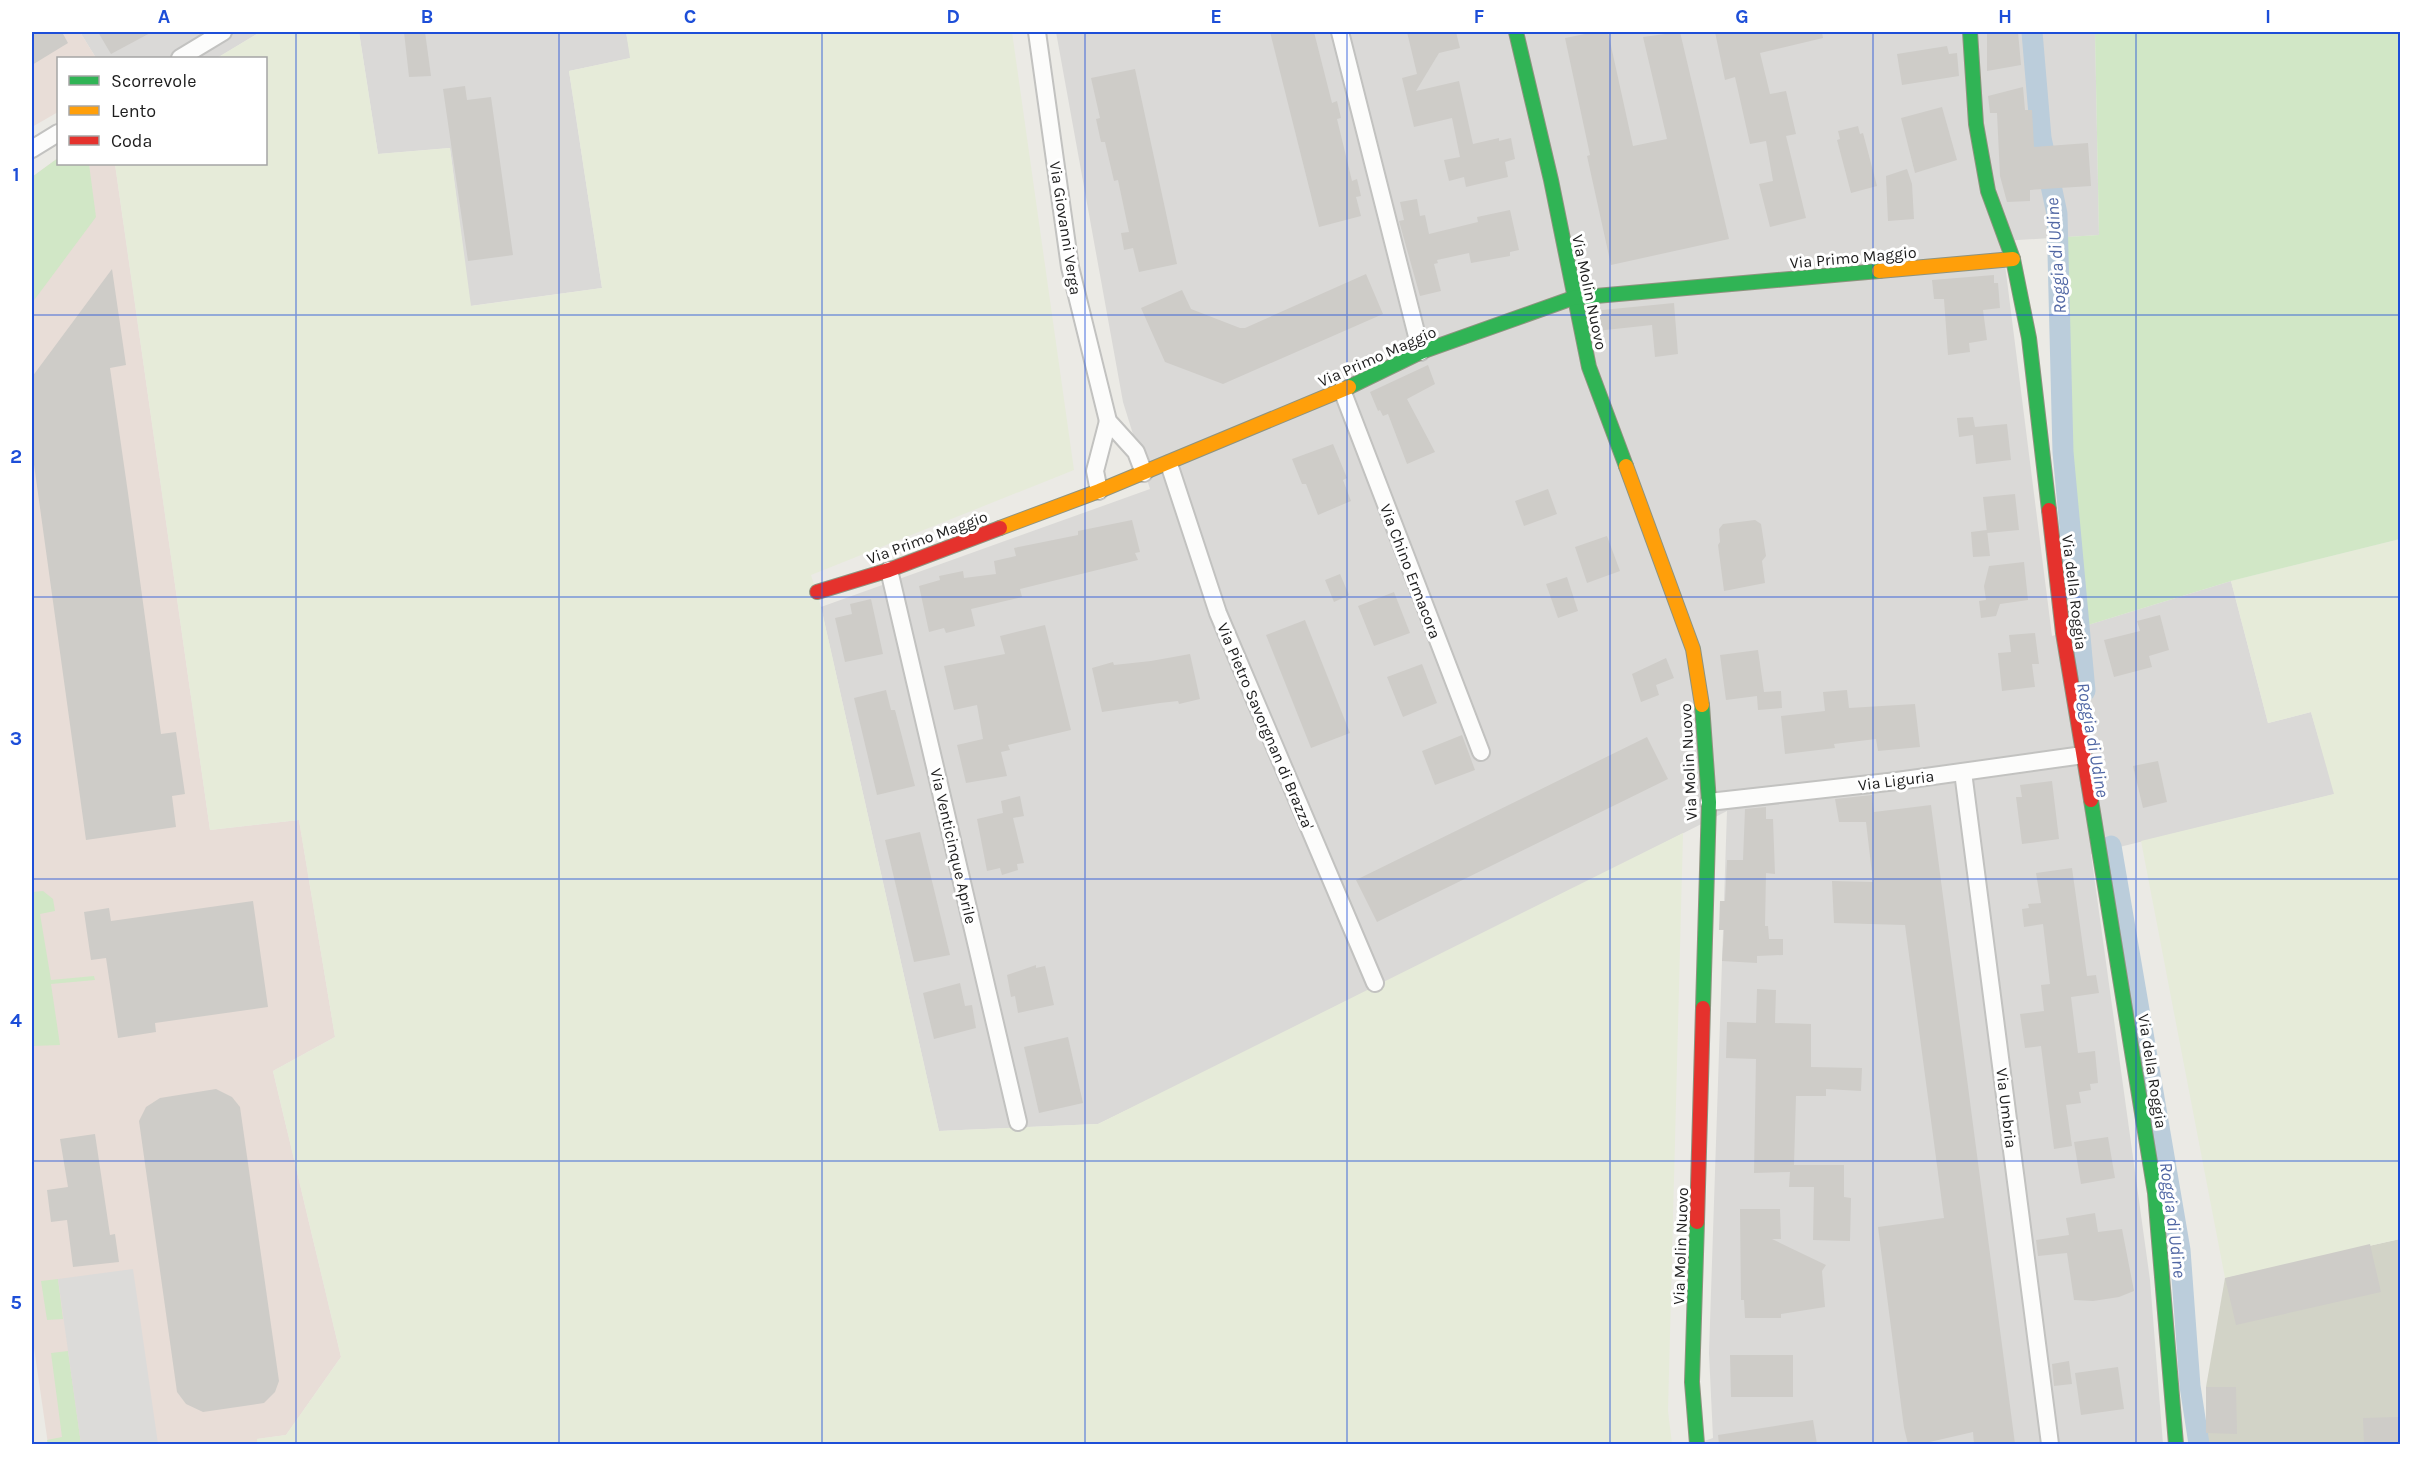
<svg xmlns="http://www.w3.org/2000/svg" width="2432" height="1476" font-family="Karla,sans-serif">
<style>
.residential{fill:#dad9d7}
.commercial{fill:#e8ddd7}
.construction{fill:#d2d3c7}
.farmland{fill:#e6ebd9}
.grass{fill:#d1e7c6}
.parking{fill:#dcdbd9}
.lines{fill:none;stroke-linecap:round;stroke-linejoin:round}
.canal{stroke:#bbcddb;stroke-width:21}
.building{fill:#ceccc8}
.street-casing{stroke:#c2c2c0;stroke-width:20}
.fast-casing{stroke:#8e937f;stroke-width:16}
.slow-casing{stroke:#8e937f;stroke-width:16}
.jam-casing{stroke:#8e937f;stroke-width:16}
.street{stroke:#fcfcfb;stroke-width:16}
.fast{stroke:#30b455;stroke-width:14}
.slow{stroke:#ff9f0a;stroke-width:14}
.jam{stroke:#e5322d;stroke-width:14}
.grid{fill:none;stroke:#1d4ed8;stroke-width:1.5;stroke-opacity:0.55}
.labels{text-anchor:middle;stroke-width:6;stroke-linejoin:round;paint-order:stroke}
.street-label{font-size:16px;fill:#1d1d1d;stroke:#fff}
.water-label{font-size:18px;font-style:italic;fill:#5167a4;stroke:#fff}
.neatline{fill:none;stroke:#1d4ed8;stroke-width:2}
.grid-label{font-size:20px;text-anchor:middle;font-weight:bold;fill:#1d4ed8}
</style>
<rect width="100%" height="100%" fill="#ebeae5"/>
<g class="residential">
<polygon points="80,32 260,32 217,58 96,58"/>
<polygon points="359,32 626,32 631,58 569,71 602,288 470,306 450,148 378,154"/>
<polygon points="1056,32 2095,32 2099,235 2002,241 2052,636 2231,581 2268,723 2311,712 2335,794 2091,854 2150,1280 2163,1444 1695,1444 1713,1438 1709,1353 1727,811 1351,1002 1098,1124 939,1131 821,607 1150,489 1123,402"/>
</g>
<g class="commercial">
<polygon points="32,32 80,32 96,58 58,58 58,112 32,127"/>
<polygon points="58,158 58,164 115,164 210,830 299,820 335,1037 273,1071 341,1357 286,1435 257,1439 257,1444 48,1444 32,1334 32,177"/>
</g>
<polygon class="construction" points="2400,1239 2400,1444 2209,1444 2206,1433 2206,1387 2225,1278"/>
<g class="farmland">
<polygon points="260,32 359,32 378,154 450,148 471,306 602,288 569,71 630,58 626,32 1012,32 1074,470 811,575 821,607 939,1131 1098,1124 1683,833 1668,1411 1672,1444 257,1444 257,1439 286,1435 341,1357 273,1071 335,1037 299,820 210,830 115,164 266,164 266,58 217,58"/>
<polygon points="2400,539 2400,1239 2225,1278 2141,841 2334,794 2311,712 2268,723 2231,581"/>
</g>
<g class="grass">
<polygon points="2095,32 2400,32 2400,539 2231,581 2088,625 2072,453 2066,237 2099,235"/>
<polygon points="58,158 58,164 89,164 96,217 32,303 32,177"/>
<polygon points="43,891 53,899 55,911 40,914 51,980 94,976 95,980 51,984 60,1045 32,1046 32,892"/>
<polygon points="58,1279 63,1319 47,1320 41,1281"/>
<polygon points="68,1351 81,1444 48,1444 47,1440 62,1437 51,1353"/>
</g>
<polygon class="parking" points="133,1269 158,1444 81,1444 58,1279"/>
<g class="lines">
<g class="canal">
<polyline points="2032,32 2041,138 2057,214 2063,452 2085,691"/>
<polyline points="2111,846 2180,1250 2190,1386 2199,1444"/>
</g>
</g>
<g class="building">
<polygon points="32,32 62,32 68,43 32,65"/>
<polygon points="98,32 152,32 111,54"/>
<polygon points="404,32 425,32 431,76 409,77"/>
<polygon points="1270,32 1314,32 1332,103 1337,101 1341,118 1337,119 1352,181 1357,179 1361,196 1356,197 1361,216 1319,227"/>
<polygon points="1407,32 1456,32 1460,48 1439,53 1416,91 1459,81 1473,144 1499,138 1499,141 1511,138 1515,159 1505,162 1508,177 1466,187 1464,177 1449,181 1444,160 1460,157 1452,118 1414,127 1402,78 1417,74"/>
<polygon points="1595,32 1608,32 1633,146 1667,139 1643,37 1680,32 1729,239 1611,265 1587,156 1590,155 1565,38"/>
<polygon points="1715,32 1822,32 1823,38 1760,53 1770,94 1786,91 1796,134 1786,136 1806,218 1770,227 1759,184 1773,181 1766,141 1750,144 1735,77 1725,80"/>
<polygon points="1987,32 2018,32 2021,65 1987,71"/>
<polygon points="1947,46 1949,54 1957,53 1959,76 1902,85 1897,54"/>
<polygon points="1135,69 1177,264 1139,272 1133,248 1124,250 1121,233 1129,232 1118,180 1114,181 1105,142 1101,142 1096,119 1100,118 1091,78"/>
<polygon points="465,86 467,100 491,97 513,255 468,261 443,89"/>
<polygon points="2023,87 2025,110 2032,110 2034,147 2088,143 2091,186 2030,190 2030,201 2007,202 2000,176 1997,113 1990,113 1988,96"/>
<polygon points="1942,107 1957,160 1915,173 1901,118"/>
<polygon points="1858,126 1860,134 1863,133 1877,186 1851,193 1837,140 1840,139 1838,131"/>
<polygon points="1907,169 1912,184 1914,219 1888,221 1886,176"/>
<polygon points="1417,199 1420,216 1425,215 1429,234 1478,222 1477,217 1510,210 1519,250 1510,252 1510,256 1471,263 1469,253 1437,260 1438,263 1434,264 1441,291 1420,296 1399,221 1404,220 1400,202"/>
<polygon points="112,269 126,365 110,368 128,493 161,734 176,732 185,794 172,796 176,827 86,840 32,450 32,377"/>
<polygon points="1366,274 1383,314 1223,384 1165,362 1141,308 1182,290 1191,309 1240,328 1245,328"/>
<polygon points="1994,275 1994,283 1998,283 2000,308 1983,310 1987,340 1969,343 1970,352 1948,355 1944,299 1934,299 1932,280"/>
<polygon points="1674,303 1678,354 1655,357 1652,325 1596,331 1592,311"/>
<polygon points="1428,365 1435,384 1407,399 1435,452 1407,464 1388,414 1383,416 1380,410 1378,411 1370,392"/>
<polygon points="1973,417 1975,427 2007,424 2011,460 1976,464 1973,435 1959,437 1957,418"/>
<polygon points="1333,444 1347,478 1343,480 1351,501 1318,515 1306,484 1302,484 1292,459"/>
<polygon points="1548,489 1557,514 1524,526 1515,501"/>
<polygon points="2015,494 2019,530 1987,533 1983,497"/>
<polygon points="1132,520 1140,552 1135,553 1138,560 1020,589 1022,597 971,609 975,626 946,633 944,628 929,632 919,586 940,580 939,576 963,571 964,578 996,574 994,561 1016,556 1014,548 1078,535 1078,531"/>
<polygon points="1755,520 1761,524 1766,556 1762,561 1765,583 1724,591 1718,545 1720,542 1719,529 1723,524"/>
<polygon points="1987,530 1990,556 1973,557 1971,532"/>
<polygon points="1607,536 1620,571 1587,583 1575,547"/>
<polygon points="2024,562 2028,600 2000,604 1996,616 1981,618 1979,601 1986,600 1984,586 1989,566"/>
<polygon points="1340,574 1349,595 1334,602 1325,580"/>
<polygon points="1567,577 1578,611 1558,618 1546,584"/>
<polygon points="1394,592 1410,633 1374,646 1358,606"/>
<polygon points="871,599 883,654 845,662 835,618 852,614 850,604"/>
<polygon points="2160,615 2169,650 2149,656 2152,667 2114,677 2104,640 2140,631 2137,621"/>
<polygon points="1305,620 1350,733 1311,748 1266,635"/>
<polygon points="1045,625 1071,730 1008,745 1010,750 1001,752 1007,776 966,783 957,745 983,739 977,705 954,710 944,666 1005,654 1000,636"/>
<polygon points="2035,633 2039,664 2032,664 2035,687 2002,691 1998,653 2011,652 2009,635"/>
<polygon points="1758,650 1764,692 1781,691 1782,708 1758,710 1757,696 1726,700 1720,655"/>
<polygon points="1190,654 1200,699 1179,704 1178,701 1160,703 1102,712 1092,668 1113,662 1114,665 1151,661"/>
<polygon points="1666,658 1674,678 1656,685 1659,695 1641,702 1632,674"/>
<polygon points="1422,664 1437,703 1403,717 1387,677"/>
<polygon points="886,690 891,710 895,710 915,786 877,795 854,698"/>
<polygon points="1847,690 1849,708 1915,704 1920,747 1878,751 1876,739 1834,744 1835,748 1785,754 1781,716 1825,711 1823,692"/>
<polygon points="1462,735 1475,770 1435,785 1422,751"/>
<polygon points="1647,737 1668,779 1377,922 1356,880"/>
<polygon points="2158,761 2167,802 2143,808 2133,766"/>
<polygon points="2052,781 2059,839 2022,844 2016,797 2022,797 2020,785"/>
<polygon points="1872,795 1874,812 1931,805 2015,1444 1974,1444 1973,1432 1921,1444 1908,1444 1904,1428 1878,1227 1944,1218 1905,925 1834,923 1832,881 1873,882 1866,822 1839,822 1835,799"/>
<polygon points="1020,796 1024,816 1013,818 1024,863 1017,864 1018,870 1002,875 1000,868 987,871 977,819 1003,813 1001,801"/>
<polygon points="1766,807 1766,819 1773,819 1775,874 1766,873 1765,926 1768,926 1769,939 1783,939 1783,955 1757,956 1757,963 1722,961 1724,930 1719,930 1720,901 1725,901 1727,860 1743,860 1745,809"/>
<polygon points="920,832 950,955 914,962 885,840"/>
<polygon points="2072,868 2087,976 2096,975 2099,993 2071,997 2078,1053 2095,1051 2098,1083 2090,1084 2091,1090 2079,1092 2081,1103 2066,1105 2072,1146 2054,1149 2041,1046 2025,1048 2020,1014 2044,1011 2041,985 2050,984 2043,924 2024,927 2022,909 2029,908 2028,904 2041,903 2036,873"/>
<polygon points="253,901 268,1007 155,1023 156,1032 118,1038 106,958 91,960 84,912 109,908 111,921"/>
<polygon points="1036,965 1036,968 1045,966 1054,1005 1018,1013 1015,996 1011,997 1007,975"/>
<polygon points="960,983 965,1006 972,1005 976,1028 934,1039 923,993"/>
<polygon points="1757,989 1776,990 1775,1023 1811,1024 1811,1067 1862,1068 1861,1091 1826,1089 1826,1096 1796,1096 1794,1165 1844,1165 1844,1197 1851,1198 1850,1241 1813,1240 1814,1187 1789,1187 1790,1172 1754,1173 1756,1059 1726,1058 1727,1022 1756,1023"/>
<polygon points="1068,1037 1083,1103 1039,1113 1024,1047"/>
<polygon points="216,1089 232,1097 240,1107 279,1381 275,1392 264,1403 203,1412 186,1404 177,1392 139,1121 146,1107 160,1098"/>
<polygon points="95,1134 110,1235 115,1234 119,1262 73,1267 67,1220 51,1222 47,1190 68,1187 60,1139"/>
<polygon points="2108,1137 2115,1178 2081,1184 2074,1142"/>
<polygon points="1740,1209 1780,1209 1781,1239 1772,1239 1826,1265 1822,1271 1825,1307 1781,1314 1781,1318 1745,1318 1744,1300 1741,1300"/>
<polygon points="2095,1213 2098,1232 2122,1229 2134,1291 2119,1297 2093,1301 2074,1300 2067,1253 2038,1256 2036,1240 2069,1235 2066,1218"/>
<polygon points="2370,1244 2381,1292 2236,1325 2225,1278"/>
<polygon points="1730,1355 1793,1355 1793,1397 1731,1397"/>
<polygon points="2069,1361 2072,1384 2054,1386 2052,1364"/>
<polygon points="2118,1367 2124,1409 2081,1415 2075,1373"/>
<polygon points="2206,1387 2236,1387 2237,1434 2206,1433"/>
<polygon points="2398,1417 2398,1444 2364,1444 2363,1418"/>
<polygon points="1813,1420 1817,1444 1719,1444 1718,1435"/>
</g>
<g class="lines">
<defs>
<g id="street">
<polyline points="1037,32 1070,267 1108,421 1136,452 1144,473"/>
<polyline points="1340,32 1421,352"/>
<polyline points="180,58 223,32"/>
<polyline points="32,149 58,133"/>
<polyline points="1342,390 1481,752"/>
<polyline points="1169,464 1218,613 1375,983"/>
<polyline points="1099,491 1095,471 1108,421"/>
<polyline points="889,570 1018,1122"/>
<polyline points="1963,772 2050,1444"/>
<polyline points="1709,802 1897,781 2083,755"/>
</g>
<g id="fast">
<polyline points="1516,32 1551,180 1589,367 1626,466"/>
<polyline points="1970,32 1976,124 1988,191 2013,259 2029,338 2049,510"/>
<polyline points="1349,387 1421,352 1573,298 1879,271"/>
<polyline points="1702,705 1709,802 1703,1008"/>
<polyline points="2091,800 2155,1193 2176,1444"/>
<polyline points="1697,1222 1692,1382 1697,1444"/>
</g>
<g id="slow">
<polyline points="1879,271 2013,259"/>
<polyline points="1626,466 1693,649 1702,705"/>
<polyline points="1000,528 1099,491 1349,387"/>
</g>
<g id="jam">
<polyline points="2049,510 2063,633 2091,800"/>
<polyline points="817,592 889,570 1000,528"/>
<polyline points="1697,1222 1703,1008"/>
</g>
</defs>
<use href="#street" class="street-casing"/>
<use href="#fast" class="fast-casing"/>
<use href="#slow" class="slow-casing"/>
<use href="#jam" class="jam-casing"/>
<use href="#street" class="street"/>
<use href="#fast" class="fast"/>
<use href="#slow" class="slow"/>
<use href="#jam" class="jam"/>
</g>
<path class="grid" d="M296 32V1444M559 32V1444M822 32V1444M1085 32V1444M1347 32V1444M1610 32V1444M1873 32V1444M2136 32V1444M32 315H2400M32 597H2400M32 879H2400M32 1161H2400"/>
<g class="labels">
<g class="street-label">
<text transform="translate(1066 228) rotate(81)" y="6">Via Giovanni Verga</text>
<text transform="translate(1853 257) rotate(-5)" y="6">Via Primo Maggio</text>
<text transform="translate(1590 292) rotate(78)" y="6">Via Molin Nuovo</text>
<text transform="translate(1377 356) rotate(-24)" y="6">Via Primo Maggio</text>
<text transform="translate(927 537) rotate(-20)" y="6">Via Primo Maggio</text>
<text transform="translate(1411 571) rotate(69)" y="6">Via Chino Ermacora</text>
<text transform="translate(2075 592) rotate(83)" y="6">Via della Roggia</text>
<text transform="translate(1266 726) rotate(67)" y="6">Via Pietro Savorgnan di Brazza'</text>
<text transform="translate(1688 762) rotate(-93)" y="6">Via Molin Nuovo</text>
<text transform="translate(1896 780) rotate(-7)" y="6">Via Liguria</text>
<text transform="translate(954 846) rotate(77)" y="6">Via Venticinque Aprile</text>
<text transform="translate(2153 1071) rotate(81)" y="6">Via della Roggia</text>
<text transform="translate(2007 1108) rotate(83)" y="6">Via Umbria</text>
<text transform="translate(1680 1246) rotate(-88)" y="6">Via Molin Nuovo</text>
</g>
<g class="water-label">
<text transform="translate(2056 256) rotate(-94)" y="6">Roggia di Udine</text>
<text transform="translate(2093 740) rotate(80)" y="6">Roggia di Udine</text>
<text transform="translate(2173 1220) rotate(83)" y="6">Roggia di Udine</text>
</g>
</g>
<rect width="2432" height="1476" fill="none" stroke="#ffffff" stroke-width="66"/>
<rect x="57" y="57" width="210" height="108" fill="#ffffff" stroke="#a5a5a5" stroke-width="1.5"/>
<rect x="69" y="76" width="30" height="9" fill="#30b455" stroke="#a5a5a5" stroke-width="1.5"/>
<text x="111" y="87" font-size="18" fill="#1d1d1d">Scorrevole</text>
<rect x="69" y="106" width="30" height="9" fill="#ff9f0a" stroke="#a5a5a5" stroke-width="1.5"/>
<text x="111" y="117" font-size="18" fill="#1d1d1d">Lento</text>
<rect x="69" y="136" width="30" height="9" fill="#e5322d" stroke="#a5a5a5" stroke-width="1.5"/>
<text x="111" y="147" font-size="18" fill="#1d1d1d">Coda</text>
<rect x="33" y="33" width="2366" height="1410" class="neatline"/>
<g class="grid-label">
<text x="164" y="23">A</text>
<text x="427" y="23">B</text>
<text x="690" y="23">C</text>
<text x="953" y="23">D</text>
<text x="1216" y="23">E</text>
<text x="1479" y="23">F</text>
<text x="1742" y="23">G</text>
<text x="2005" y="23">H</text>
<text x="2268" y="23">I</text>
<text x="16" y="181">1</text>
<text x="16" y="463">2</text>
<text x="16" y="745">3</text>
<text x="16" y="1027">4</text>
<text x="16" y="1309">5</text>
</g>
</svg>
